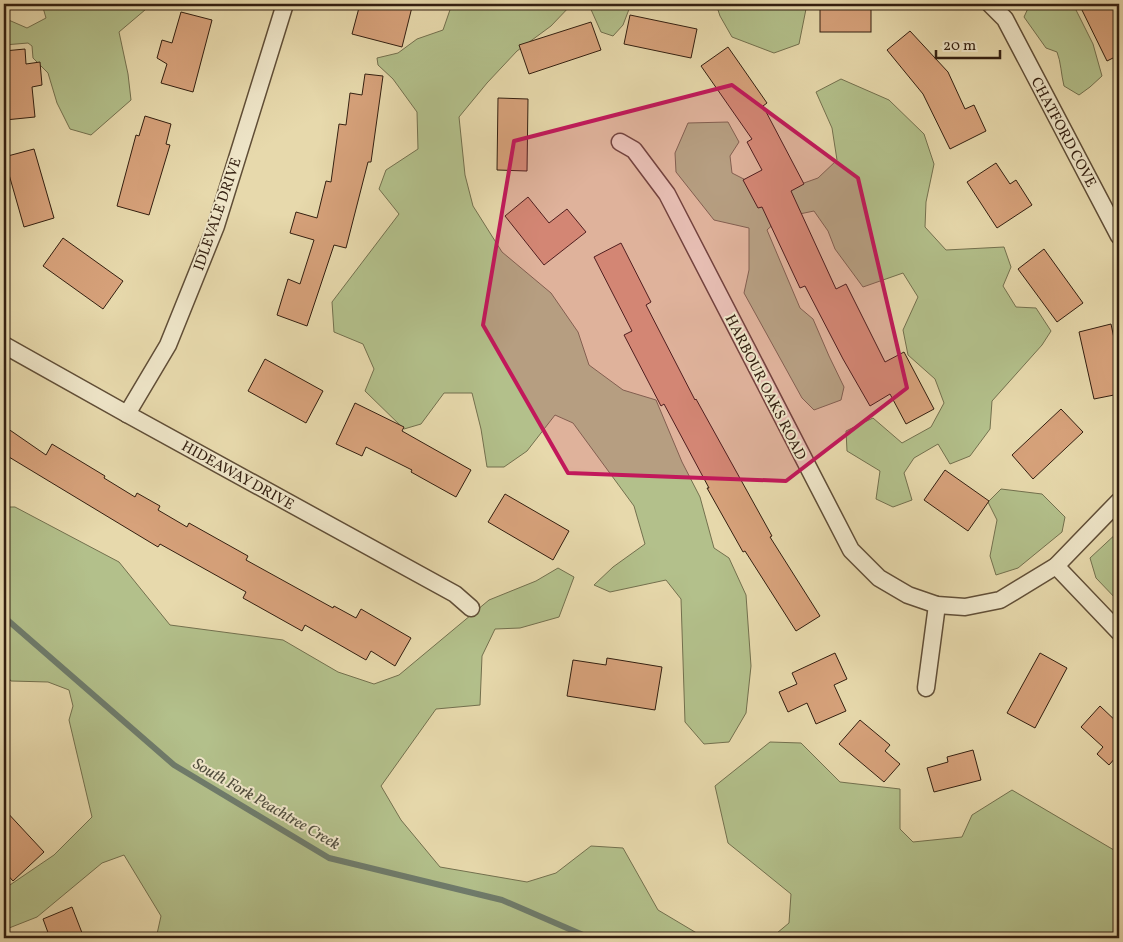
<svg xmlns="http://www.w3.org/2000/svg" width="1123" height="942" font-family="Vollkorn,serif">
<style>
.green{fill:#b3c08b;stroke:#73704e}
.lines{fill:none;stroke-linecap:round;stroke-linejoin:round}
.stream{stroke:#6f7c6c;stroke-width:6}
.building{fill:#d7a27b;stroke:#331f10}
.minor-casing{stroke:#604e37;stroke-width:19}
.minor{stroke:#efe6c9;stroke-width:16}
.marked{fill:#c2185b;fill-opacity:0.2;stroke:#c2185b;stroke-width:4;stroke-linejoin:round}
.labels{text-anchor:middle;stroke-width:4;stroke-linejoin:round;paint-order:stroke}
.street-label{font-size:15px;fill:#331f10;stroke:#efe6c9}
.water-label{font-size:16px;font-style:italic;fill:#514e3e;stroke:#efe6c9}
</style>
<rect width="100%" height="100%" fill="#e7d9ac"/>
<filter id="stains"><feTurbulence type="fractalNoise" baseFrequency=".004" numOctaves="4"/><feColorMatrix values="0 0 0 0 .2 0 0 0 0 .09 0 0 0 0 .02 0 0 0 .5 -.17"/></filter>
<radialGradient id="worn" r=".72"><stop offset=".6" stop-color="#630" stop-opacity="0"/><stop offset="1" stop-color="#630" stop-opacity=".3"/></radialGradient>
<g class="green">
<polygon points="42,4 152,4 119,32 128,74 131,100 91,135 70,129 57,103 48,73 33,58 32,46 28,43 4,45 4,18 27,28 46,18"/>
<polygon points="452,4 572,4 551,26 517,51 487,83 459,117 465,175 473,206 502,252 551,293 578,332 589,365 623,390 656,400 682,462 700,497 714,548 729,558 746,595 751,666 746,713 729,742 704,744 685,722 681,599 666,580 610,592 594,585 613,567 645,544 634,506 573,423 555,415 527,451 504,467 487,467 481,429 472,393 444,393 421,424 404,429 365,391 374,369 363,344 334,332 332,302 399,214 379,189 386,170 418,149 417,112 393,79 378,65 377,58 398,53 417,39 443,30"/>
<polygon points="573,4 631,4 623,25 613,36 601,32 589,5"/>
<polygon points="716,4 807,4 799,44 774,53 732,37 720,16"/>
<path d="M1030 4H1073L1093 44 1102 76 1090 87 1079 95 1064 86C1061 74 1061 62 1057 52L1046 48 1024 17Z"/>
<polygon points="841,79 889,100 924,134 934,164 926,202 925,227 946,250 1004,247 1011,267 1003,286 1016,307 1036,308 1051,331 1042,345 992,401 990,429 970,456 950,464 938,444 914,458 904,473 912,500 893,507 876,499 880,471 847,451 846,431 873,418 902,443 931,427 944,403 935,379 908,355 903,330 918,297 903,273 863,287 835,249 828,231 814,211 780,218 767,230 800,308 813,319 829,356 844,387 841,400 814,410 802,398 744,293 749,270 749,228 714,220 676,172 675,153 688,123 728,122 739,142 730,156 732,173 773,194 818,178 837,160 832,128 816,92"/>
<polygon points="1001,489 1042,494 1065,517 1062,532 1018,568 996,575 990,556 997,520 988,502"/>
<polygon points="4,507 15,507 119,562 170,625 283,640 338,672 374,684 399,675 489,600 536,581 558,568 574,577 559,617 520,628 495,629 482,656 480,705 436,709 381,786 401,820 440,867 527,882 556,873 591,846 623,848 658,910 705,938 149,938 157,934 161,916 124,855 102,863 37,917 4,930 4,889 54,855 92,817 69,720 73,706 69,690 48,682 11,681 4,672"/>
<polygon points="1119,531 1119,602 1096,578 1090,558"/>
<polygon points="770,742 801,743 840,782 900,789 900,829 913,842 962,837 972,815 1012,790 1119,853 1119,938 771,938 789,923 791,894 728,843 715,786"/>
</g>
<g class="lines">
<polyline class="stream" points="4,617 174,765 329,858 502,900 590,938"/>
</g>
<g class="building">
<polygon points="360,4 397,4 412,7 402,47 352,34"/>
<rect x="820" y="4" width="51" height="28"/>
<polygon points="1079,4 1119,4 1119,55 1107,61"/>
<polygon points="181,12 212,20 193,92 161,83 167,64 157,58 162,40 172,43"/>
<polygon points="630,15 697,29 691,58 624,44"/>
<polygon points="591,22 601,50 529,74 519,45"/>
<polygon points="910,31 948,72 965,109 974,105 986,131 950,149 923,94 887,50"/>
<polygon points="728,47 767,103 763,106 804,184 791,191 836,289 846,284 885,362 904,352 934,409 906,424 890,394 870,406 843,359 805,286 800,288 762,207 758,208 743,180 762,170 747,142 752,139 701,66"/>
<polygon points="25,49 26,64 40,62 42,85 32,87 35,117 5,120 4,51"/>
<polygon points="365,74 383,76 371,162 368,162 346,248 334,245 307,326 277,315 288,279 300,284 314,240 290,233 296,212 317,218 326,181 331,182 339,124 346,125 350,93 362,95"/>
<polygon points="498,98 528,99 527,171 497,170"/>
<polygon points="145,116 171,124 166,144 170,145 149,215 117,206 136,135 139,136"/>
<polygon points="34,149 54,218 24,227 4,157"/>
<polygon points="996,163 1010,184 1016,180 1032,205 997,228 967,182"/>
<polygon points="528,197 549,223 567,209 586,232 544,265 505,216"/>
<polygon points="63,238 123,281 103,309 43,266"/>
<polygon points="621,243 651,302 646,305 695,400 696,399 772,536 770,537 820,616 796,631 745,551 743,552 707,488 709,488 664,404 661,406 624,335 632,331 594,257"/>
<polygon points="1044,249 1083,303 1057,322 1018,269"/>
<polygon points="1111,324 1119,362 1119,394 1094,399 1079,332"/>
<polygon points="265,359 323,391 306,423 248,391"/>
<polygon points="355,403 404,427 402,431 471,470 456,497 411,472 412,470 366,447 362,456 336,444"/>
<polygon points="1061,409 1083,432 1033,479 1012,455"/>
<polygon points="4,426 46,455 52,444 105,476 104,478 135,497 137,493 160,506 158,510 187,527 189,523 248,556 246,560 333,608 334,606 356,618 361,609 411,638 395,666 371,651 366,660 305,625 302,631 243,598 246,592 160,544 158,547 4,454"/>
<polygon points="945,470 989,501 968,531 924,500"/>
<polygon points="505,494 569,531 553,560 488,522"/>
<polygon points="835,653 847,679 834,685 846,711 816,724 807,703 788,712 779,692 797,684 792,673"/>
<polygon points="1040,653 1067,668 1035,728 1007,713"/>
<polygon points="607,658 662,667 655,710 567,696 573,660 606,665"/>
<polygon points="1100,706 1119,724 1119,760 1116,757 1109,765 1097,754 1103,747 1081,727"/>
<polygon points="860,720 890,745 885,751 900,764 884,782 839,744"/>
<polygon points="973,750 981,780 934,792 927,768 948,762 947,757"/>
<polygon points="4,809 44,852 13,881 4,871"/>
<polygon points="72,907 84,938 50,938 43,919"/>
</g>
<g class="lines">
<defs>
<g id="minor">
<polyline points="990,4 1005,19 1119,236"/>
<polyline points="620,142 634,150 667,194 851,550 879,578 908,595 937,605 965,607 1000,600 1056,566 1119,501"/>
<polyline points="4,345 127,414 455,594 471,608"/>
<polyline points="127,414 168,345 216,226 285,4"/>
<polyline points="1056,566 1119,632"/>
<polyline points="926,688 937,605"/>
</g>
</defs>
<use href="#minor" class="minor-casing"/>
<use href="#minor" class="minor"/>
</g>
<path class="marked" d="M732 85 858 178 907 388 786 481 568 473 483 325 514 141Z"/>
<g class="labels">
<g class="street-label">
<text transform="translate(1064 132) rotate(62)" y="5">CHATFORD COVE</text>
<text transform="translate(217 214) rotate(-71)" y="5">IDLEVALE DRIVE</text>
<text transform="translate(766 387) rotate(63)" y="5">HARBOUR OAKS ROAD</text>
<text transform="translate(238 475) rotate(29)" y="5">HIDEAWAY DRIVE</text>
</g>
<g class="water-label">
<text transform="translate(267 803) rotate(30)" y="6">South Fork Peachtree Creek</text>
</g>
</g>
<rect width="1123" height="942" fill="none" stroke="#e7d9ac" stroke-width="20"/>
<rect x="5" y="5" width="1113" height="932" fill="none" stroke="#331f10" stroke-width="2.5"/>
<rect x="10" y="10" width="1103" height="922" fill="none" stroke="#331f10"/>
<path d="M936 50v8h64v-8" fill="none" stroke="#331f10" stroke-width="2.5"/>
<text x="943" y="50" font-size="15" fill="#331f10" stroke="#efe6c9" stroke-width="4" paint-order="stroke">20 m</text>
<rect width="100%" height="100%" filter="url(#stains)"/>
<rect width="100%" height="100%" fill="url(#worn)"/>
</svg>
